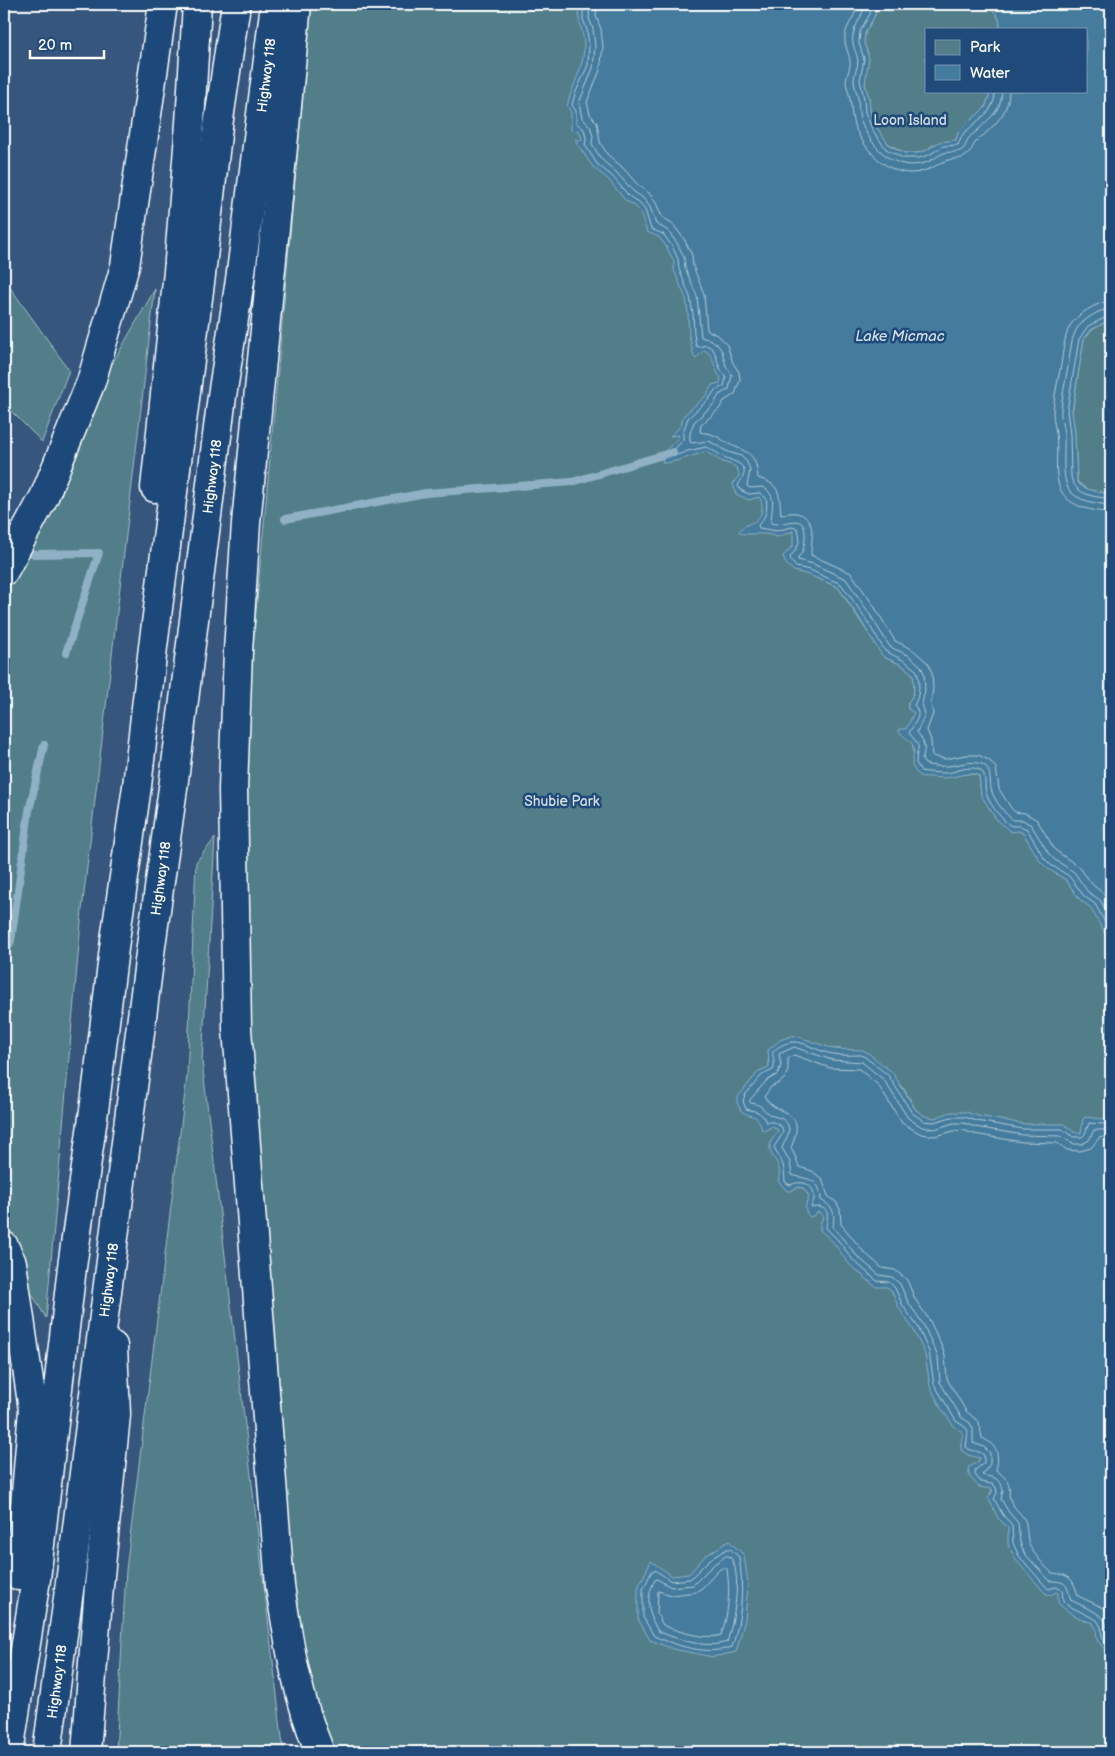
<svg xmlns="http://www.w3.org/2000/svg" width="1115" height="1756" font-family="'Balsamiq Sans',sans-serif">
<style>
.green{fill:#517e88;stroke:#a8bec4}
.water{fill:#447c9e;stroke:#8fb0c5}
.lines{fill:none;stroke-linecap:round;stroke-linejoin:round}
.shore{stroke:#b4cbd8;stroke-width:1}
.stream{stroke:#8fb0c5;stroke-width:8}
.highway-casing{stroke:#fff;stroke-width:31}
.highway{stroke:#1f4a7a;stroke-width:28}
.labels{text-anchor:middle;stroke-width:5;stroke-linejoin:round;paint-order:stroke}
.street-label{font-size:14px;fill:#fff;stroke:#1f4a7a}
.park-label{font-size:14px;fill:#d4dfe1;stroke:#1f4a7a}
.water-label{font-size:15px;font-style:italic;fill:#d0dee7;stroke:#1f4a7a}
</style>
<rect width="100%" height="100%" fill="#36567e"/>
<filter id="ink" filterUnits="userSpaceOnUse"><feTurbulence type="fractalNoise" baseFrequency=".02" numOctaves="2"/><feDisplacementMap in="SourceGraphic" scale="10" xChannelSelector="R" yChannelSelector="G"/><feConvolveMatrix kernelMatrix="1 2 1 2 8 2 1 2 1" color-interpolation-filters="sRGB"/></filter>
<g filter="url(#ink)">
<g class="green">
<path d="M311 4H587L745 295 723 462 734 465 739 472 773 502 790 532 793 531 816 578 838 587 884 657 902 665 913 674C914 684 916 695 908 702V709L915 713 913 753 945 778C955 776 970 771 979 776L981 795 1019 831 1023 833 1038 857 1055 873 1066 880 1074 891 1098 914 1111 943V1117L1081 1133 930 1120 916 1110 904 1089 841 1049H834L768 1060 769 1068 759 1071 744 1090 766 1130 771 1127 777 1129 798 1187 803 1188 809 1196 902 1296 975 1456 980 1457 979 1461 971 1467 992 1489 990 1494 1111 1646V1752H340L310 1722 279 1615 228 921Z"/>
<path d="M875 4H986C994 12 1001 15 1000 29H926V91H991L985 108 960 130 958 133 956 140 933 145 927 150 918 153H904L886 142 877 128 870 111 869 98 865 84 868 54 864 43 865 33 875 15Z"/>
<polygon points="4,279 69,370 42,442 4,404"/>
<polygon points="155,289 82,910 46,1318 4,1247 4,553"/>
<path d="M1111 319V494C1099 492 1085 491 1077 481L1075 433 1072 413 1084 339 1092 330Z"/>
<polygon points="215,838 202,1061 283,1746 286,1752 116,1752 126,1570 187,1076 196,862"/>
</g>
<g class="water">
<path d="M579 4H875V15L865 33 864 43 869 58 865 84 869 98 870 111 877 128 889 145 904 153H918L927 150 939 142 956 140 958 133 960 130 985 108 991 91H1086V29H1000C1001 15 994 12 986 4H1111V319L1091 330 1084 339 1072 411 1075 433 1077 482C1085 491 1100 492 1111 494V944L1090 907 1080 900 1066 880 1048 869 1040 861 1023 833 1019 831 1011 832 996 819 981 795 979 776C969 770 956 778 944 778 936 778 929 776 921 777 904 762 917 758 913 746 912 740 902 737 899 731L900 729H906L914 713 908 709V702C916 695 914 684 913 674L902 665 884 657 881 654 858 616 838 587 809 575 794 571 786 564 783 556 793 546V531L778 537 766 534H743L739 532C744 521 760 526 762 509 762 504 762 501 759 497L749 500 736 494 733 483 739 476C739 464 729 465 721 461 716 458 711 455 706 452 693 455 674 463 663 463 658 450 676 445 679 435L670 436 681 426 683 416 706 396 712 385 720 383 721 378C713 370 715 354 704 350L696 359 694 357 689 335 688 314 686 299 674 270V261L667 248 659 237 647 232 640 212 635 206 625 200 608 179 593 167 576 142V138L579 141 582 139 579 130 574 132 571 130V112L567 106C572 85 584 68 584 46 584 29 576 21 579 4Z"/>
<path d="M791 1036H796L834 1049 863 1050 868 1053 892 1072 916 1110 925 1116 934 1118 951 1112H966L978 1116 1024 1124H1064L1074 1132 1081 1133 1083 1119 1085 1117 1103 1119 1111 1114V1657L1097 1640 1096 1629 1093 1623C1080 1619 1068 1613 1058 1603V1593L1056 1592 1051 1595 1046 1594 1015 1559 1008 1544V1528L998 1518 988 1497 992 1493V1489L979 1487 970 1477 968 1468 979 1461 980 1458 968 1455 961 1450V1443L963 1433 953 1425 941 1408 930 1386 925 1354 913 1329 899 1308 891 1290 887 1287H876L849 1264 833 1242 820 1230V1224L823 1217 821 1214 818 1212 813 1216 810 1217C802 1211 807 1203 809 1196L803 1188 799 1187 790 1191H787L778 1181C784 1162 768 1157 770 1146 770 1141 775 1136 778 1131L777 1129 771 1127 764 1131 762 1130C757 1112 755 1119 742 1112L737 1103 738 1097 759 1071 769 1067 768 1050 780 1040Z"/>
<polygon points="729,1541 744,1555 748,1584 745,1620 736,1652 713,1657 673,1649 650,1640 638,1619 638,1588 651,1561 672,1576 689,1574 705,1556"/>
</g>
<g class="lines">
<g class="shore">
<path d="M583 4V19L587 30 589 45 588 65 575 94 572 105 576 111V123L584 129 586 138 585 145 597 164 612 176 629 196 639 203 645 210 651 229 663 234 672 246 678 259 679 269 690 297 693 314 694 334 696 346 699 347 706 345C718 349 715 360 721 370 722 372 724 374 726 377L724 386 715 390 709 399 688 418 683 432V440L672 452 671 454 674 456 688 451 706 447C713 450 718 454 724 457 740 464 752 466 738 485L740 490 749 494 760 493 766 498C768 509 766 518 758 525L759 528 777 531 791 527 797 528C803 539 797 549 790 557L791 561 796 567 810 570 841 584 862 613 885 651 905 661 917 671C920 682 920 696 914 705 923 715 915 722 909 733 923 750 917 743 916 763L921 771C925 772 940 773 945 773 955 773 969 764 980 770 988 774 983 788 987 796 992 807 1001 819 1011 826H1020L1027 829 1044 858 1051 865 1069 876 1084 896 1095 904 1111 933"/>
<path d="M590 4 589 18 593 29 595 46 593 68 579 103 582 118 590 126 593 136 592 144 601 159 616 172 633 191 643 198 650 207 656 224 667 230 677 243 684 257 685 268 697 296 701 337 711 340 717 344 722 351 726 366 732 375 729 389 719 395 714 404 694 422 690 433V442L692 443 709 441 726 451 741 456 747 462 750 470 747 486 750 488 763 487C778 496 771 509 771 523 784 528 807 508 805 539 804 547 804 552 798 557V560L813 564 846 579 867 610 890 647 908 655 921 666 924 673 925 690 922 704 925 714 917 732C925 742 926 748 922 760L925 764C931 766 941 767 948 766 958 765 968 761 978 763 994 766 988 781 992 792 995 801 1005 814 1013 820H1023L1031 825 1049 854 1055 860 1074 872 1088 892 1100 900 1111 919"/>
<path d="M597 4 596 16 601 29 603 47 600 70 587 102 590 114 597 123 600 142 607 154 622 167 638 185 649 193 656 203 662 217 672 223 684 239 692 255 693 266 704 294 707 330 719 336 727 345 733 363 739 372 740 380 735 394 724 401 719 409 701 425 700 432C703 433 707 433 711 434 718 436 723 441 729 444 749 453 756 453 758 478 781 485 779 493 781 514 786 514 791 512 797 513 818 518 811 541 811 555L851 573 874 606 895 641 912 649 928 663 932 673 933 688 931 703 933 714 927 730 931 740 932 756 945 759 966 755H978L989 760 996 768 999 789 1011 808 1015 812 1025 813 1037 820 1055 850 1079 867 1094 886 1104 894 1111 904"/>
<path d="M857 4C857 15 847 24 845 35 844 47 849 52 850 61 851 67 847 74 846 80 846 87 849 92 850 99 852 108 851 116 854 125 865 152 892 181 924 171 932 169 940 162 948 160 955 158 960 160 966 156 971 152 972 148 975 143 977 140 983 136 986 133 999 121 1009 110 1009 91"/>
<path d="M864 4C864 16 855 23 853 35 851 45 857 52 858 61 858 67 854 74 854 80 854 87 857 92 858 98 859 106 858 113 861 121 870 145 892 170 920 164 930 163 936 156 944 153 950 151 957 154 963 149 966 146 966 143 968 139 970 136 976 132 979 129 991 116 1001 112 1002 91"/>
<polyline points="871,4 870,14 860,31 859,43 864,59 860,80 864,99 865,112 873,131 886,149 903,158 919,158 929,155 943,146 958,145 963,134 989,111 994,101 995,91"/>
<path d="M1111 301C1097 302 1077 314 1070 326 1063 339 1063 356 1060 370 1057 384 1054 398 1053 412 1053 419 1055 427 1056 434 1059 453 1052 478 1063 494 1073 508 1096 512 1111 512"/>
<path d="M1111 309C1099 309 1082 320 1076 330 1070 342 1070 358 1067 372 1065 384 1062 397 1061 410 1060 419 1064 427 1064 436 1065 451 1061 478 1069 490 1077 501 1098 504 1111 505"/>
<path d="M1111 315 1088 326 1079 339 1067 411 1070 434 1071 477C1075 495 1096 498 1111 498"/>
<path d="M1111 1120 1103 1124 1089 1123 1085 1134 1082 1137H1074L1062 1129H1023L977 1121 965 1117H951L934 1122 924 1121 912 1113 888 1075 865 1057 861 1055C852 1055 842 1056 833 1054 808 1050 798 1031 773 1051 772 1058 776 1063 773 1070L762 1075 745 1095 743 1101 746 1109C757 1112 760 1110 766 1122H773L782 1127 783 1133 774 1147C783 1164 784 1163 785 1182L790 1185C799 1181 812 1181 814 1195 815 1199 812 1204 811 1207 814 1208 817 1207 819 1207 832 1209 826 1221 826 1228L837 1239 853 1260 877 1281 889 1282 895 1288 903 1306 918 1327 929 1352 934 1384 956 1421 965 1427 968 1431 966 1447C971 1452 979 1450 984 1455V1463L975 1470V1475L981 1482 992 1484 996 1487 997 1493 994 1499 1003 1515 1012 1525 1013 1543 1019 1556 1048 1589 1056 1587 1062 1590 1063 1601 1067 1605 1097 1620 1101 1627 1102 1637 1111 1650"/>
<path d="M1111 1127 1104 1130H1094L1089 1140 1082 1144H1074L1060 1136 1023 1135 975 1127 964 1123H953L935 1129 922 1127 908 1118 884 1080 862 1062 832 1060 794 1047 779 1054 781 1065 778 1074 766 1081 749 1101 751 1103C765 1105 762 1111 771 1115 774 1117 779 1117 782 1119 795 1127 786 1138 782 1148L790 1162 792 1175C808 1180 820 1177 821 1200 834 1208 835 1212 833 1227L857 1256 879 1275 892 1277 900 1284 908 1302 923 1324 935 1350 938 1357 940 1382 961 1417 970 1423 973 1429V1443L984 1447 990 1453V1464L982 1475 995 1478 1001 1483 1003 1490 1001 1499 1008 1511 1018 1523 1020 1542 1024 1553 1050 1581C1069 1581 1066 1586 1071 1600 1081 1606 1100 1612 1105 1621 1108 1628 1107 1634 1111 1640"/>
<path d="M1111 1135 1099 1138 1091 1148 1080 1151 1067 1150 1057 1143 1022 1142 974 1134 963 1130 954 1131 935 1136 921 1134 902 1123 878 1085 859 1069 830 1068 794 1055 788 1058V1070L785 1078 779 1083 771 1087 764 1097C780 1119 808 1107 791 1148L796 1158 799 1167 812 1171 822 1179 828 1196 836 1202 840 1209 841 1224 863 1251 882 1268 895 1270 907 1280 915 1299 930 1321 942 1347 945 1356 947 1379 966 1411 979 1422 982 1438C997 1445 1000 1454 996 1470 1019 1487 1003 1490 1013 1505 1017 1512 1025 1516 1026 1524 1028 1533 1026 1541 1032 1550 1035 1555 1048 1570 1052 1573 1053 1573 1059 1574 1060 1574 1072 1576 1075 1585 1078 1596L1104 1608 1111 1617"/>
<path d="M727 1549H730L739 1557C744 1588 742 1617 732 1647 707 1656 677 1646 654 1636L643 1617V1589L652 1571 655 1570 671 1581 690 1579 709 1560Z"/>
<path d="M726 1556H729C744 1569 733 1625 727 1642 706 1649 678 1640 658 1631 648 1614 645 1598 655 1580L657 1579 671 1587 693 1585 713 1565Z"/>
<path d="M724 1567 727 1569C730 1591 729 1614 721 1635 706 1640 678 1632 663 1625L657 1614 658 1591 672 1595 696 1592 703 1587 718 1571Z"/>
</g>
<g class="stream">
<polyline points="285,519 426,493 572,482 673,452"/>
<polyline points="34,554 99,553 66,653"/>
<polyline points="4,954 11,941 29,811 44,745"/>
</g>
<defs>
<g id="highway">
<path d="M297 4 246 523 238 651 233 789 237 1029 280 1586C289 1644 297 1698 320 1752"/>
<polyline points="155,488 178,272 190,123 197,4"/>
<polyline points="4,571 44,497 91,382 125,266 163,4"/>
<polyline points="4,1246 12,1263 33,1410 19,1576"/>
<polyline points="9,1752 36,1579 72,1267 95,1103 115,940 137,786 153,647 201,275 218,126 236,4"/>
<path id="s1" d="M47 1752 70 1583 151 946 173 788 222 396 240 280 275 4"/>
<polyline points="86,1752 99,1586 116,1415 113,1346"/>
</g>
</defs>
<use href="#highway" class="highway-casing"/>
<use href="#highway" class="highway"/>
</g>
</g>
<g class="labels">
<g class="street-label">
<text dy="5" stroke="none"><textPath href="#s1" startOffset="1691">Highway 118</textPath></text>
<text dy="5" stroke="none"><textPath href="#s1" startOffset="1286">Highway 118</textPath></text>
<text dy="5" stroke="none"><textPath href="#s1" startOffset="881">Highway 118</textPath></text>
<text dy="5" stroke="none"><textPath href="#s1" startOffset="476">Highway 118</textPath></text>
<text dy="5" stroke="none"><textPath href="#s1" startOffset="71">Highway 118</textPath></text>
</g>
<g class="park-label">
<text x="910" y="125">Loon Island</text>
<text x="562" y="806">Shubie Park</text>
</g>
<g class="water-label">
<text x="900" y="341">Lake Micmac</text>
</g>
</g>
<rect width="1115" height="1756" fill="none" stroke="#1f4a7a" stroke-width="20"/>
<rect x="10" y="10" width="1095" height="1736" fill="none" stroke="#fff" stroke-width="2" filter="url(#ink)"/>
<rect x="925" y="28" width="162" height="65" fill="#1f4a7a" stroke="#7992af"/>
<rect x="935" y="40" width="25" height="15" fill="#517e88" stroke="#7992af"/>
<text x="970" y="52" font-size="15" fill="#ffffff">Park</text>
<rect x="935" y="65" width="25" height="15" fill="#447c9e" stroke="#7992af"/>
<text x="970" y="78" font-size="15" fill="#ffffff">Water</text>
<path d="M30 50v8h74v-8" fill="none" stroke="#ffffff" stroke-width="2.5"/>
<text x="38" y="50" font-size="15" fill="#ffffff" stroke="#1f4a7a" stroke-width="4" paint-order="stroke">20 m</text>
</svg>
